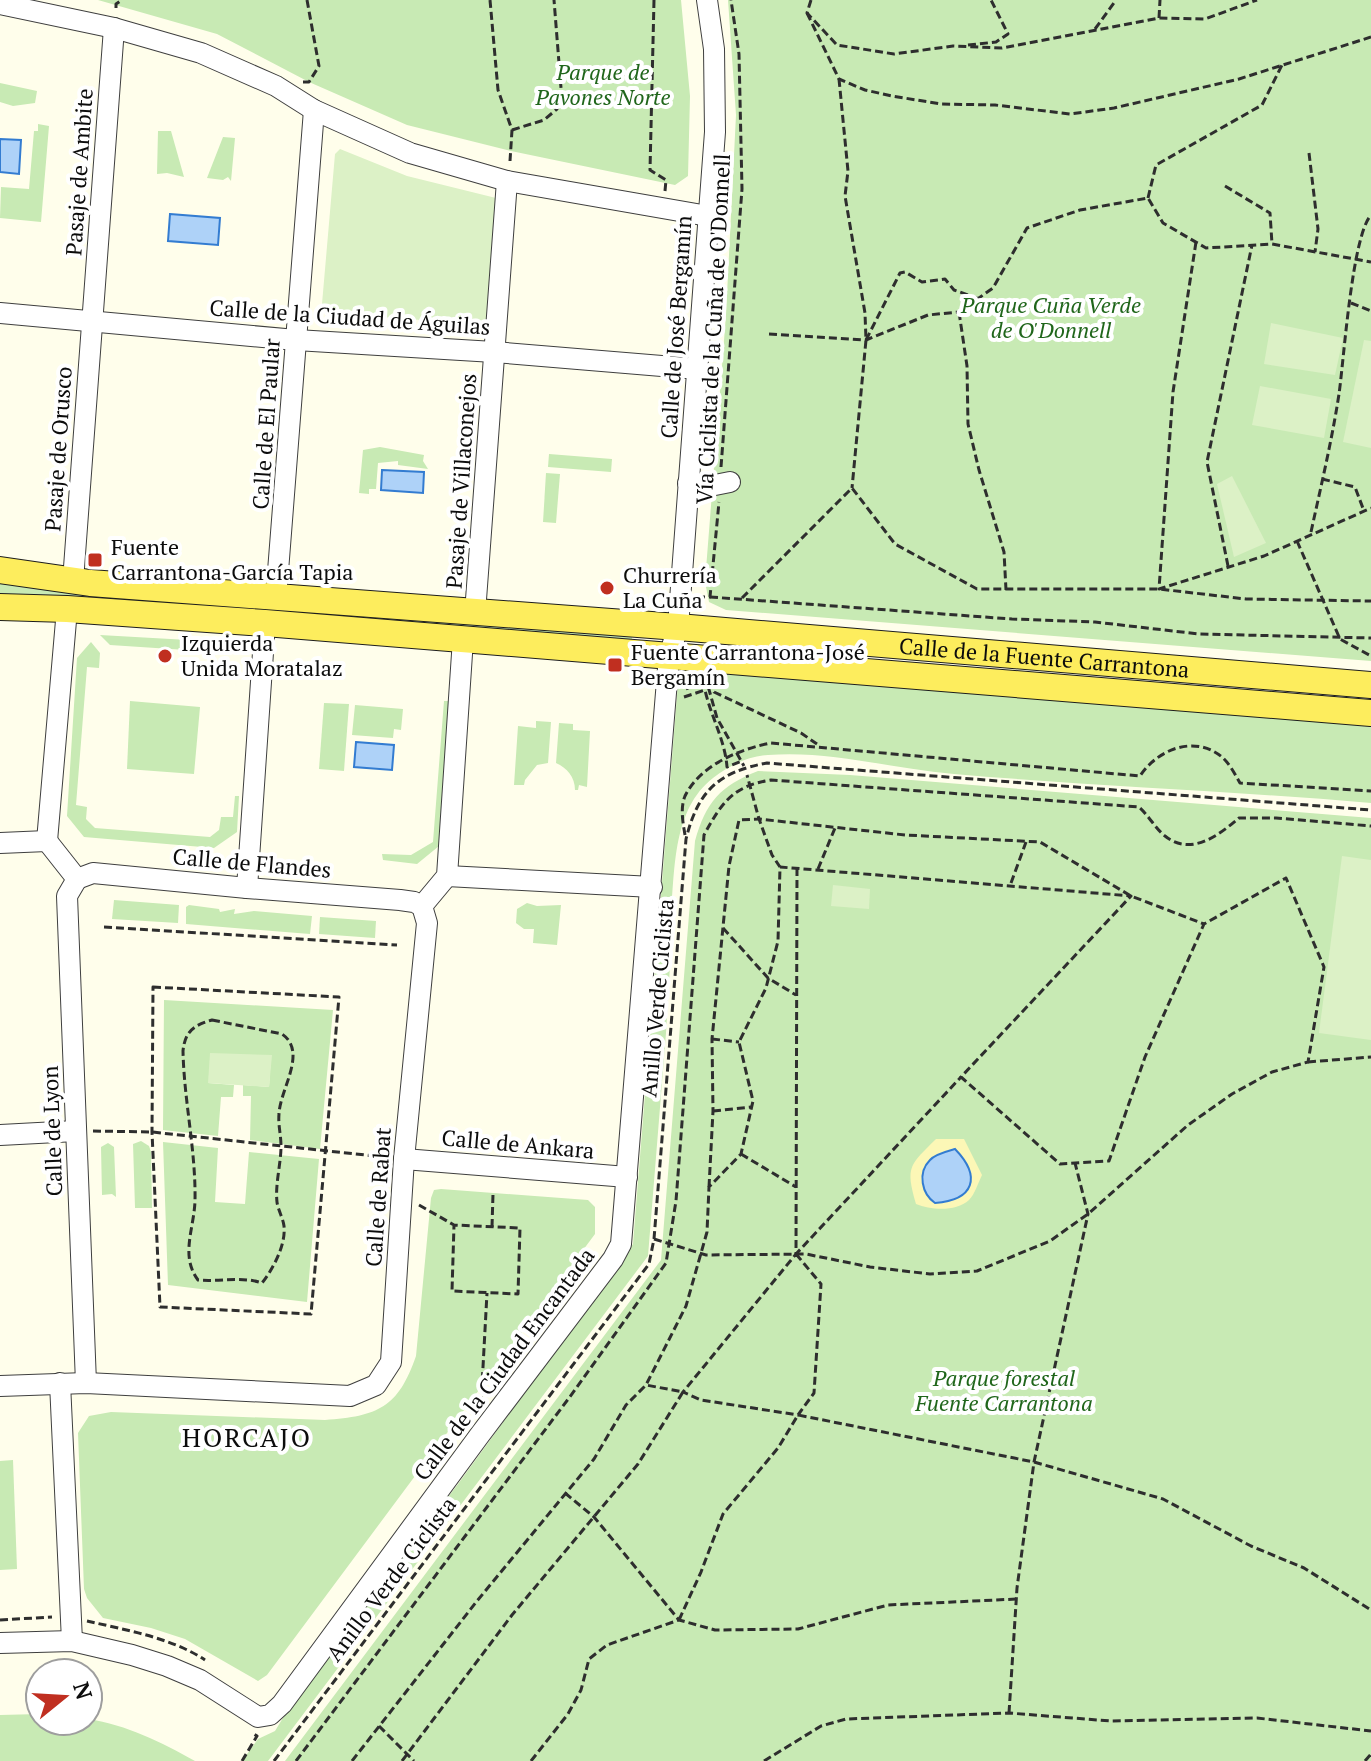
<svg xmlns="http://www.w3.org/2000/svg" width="1371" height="1761" font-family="'PT Serif',serif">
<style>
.green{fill:#c8eab4}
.sand{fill:#fcf7b6}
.pitch{fill:#dcf1c6}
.water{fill:#aed2f8;stroke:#337cd1;stroke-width:2}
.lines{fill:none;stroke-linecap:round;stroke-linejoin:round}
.minor-casing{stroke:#3f3f3f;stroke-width:22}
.major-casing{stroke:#1d1d1d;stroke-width:28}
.path{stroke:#2e2e2e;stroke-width:3;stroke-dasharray:8 4;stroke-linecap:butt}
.minor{stroke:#fff;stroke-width:20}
.major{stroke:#fded5d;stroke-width:26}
.poi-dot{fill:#c02f20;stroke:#fff;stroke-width:3}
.labels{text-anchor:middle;stroke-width:8;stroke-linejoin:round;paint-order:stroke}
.park-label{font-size:22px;font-style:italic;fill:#20661b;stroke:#fff}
.street-label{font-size:22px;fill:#0c0c0c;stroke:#fff}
.poi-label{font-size:22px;fill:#0c0c0c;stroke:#fff;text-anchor:start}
.quarter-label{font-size:26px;letter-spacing:2px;fill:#0c0c0c;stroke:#fff}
</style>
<rect width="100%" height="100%" fill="#fffeeb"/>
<g class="green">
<polygon points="98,0 681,0 690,96 688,176 675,185 511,151 407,125 309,82 217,34"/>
<polygon points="728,0 1371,0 1371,661 726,610 709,602 705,582 726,315 736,115"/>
<polygon points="0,83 37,91 35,103 13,106 0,102"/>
<polygon points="38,124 49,126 41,222 0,218 1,187 29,189 34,131 38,131"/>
<polygon points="158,131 171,131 184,177 167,173 157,174"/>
<polygon points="223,137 235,138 231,181 228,177 223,180 207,178"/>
<polygon points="380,447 424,455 423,461 428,469 398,465 398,461 378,463 376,489 369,489 369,494 359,493 363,450"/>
<polygon points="549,454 612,459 611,472 548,467"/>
<polygon points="546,473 560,474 556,523 543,522"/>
<polygon points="0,582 320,609 321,619 0,595"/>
<polygon points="331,612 632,635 632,644 331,619"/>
<polygon points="100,635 188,640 186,650 110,645"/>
<polygon points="91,642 100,653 99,668 87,667 76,805 87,807 86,819 95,828 210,837 219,830 221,817 233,817 235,796 239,796 237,832 214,848 84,837 67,816 77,658"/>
<path d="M694 671 1371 725V803C1232 791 1093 786 954 774 893 769 830 750 768 755 749 756 728 766 713 778 673 809 675 868 671 913L673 915 666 1033 648 1256 268 1761H242L258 1739 275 1731 303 1685 458 1484 633 1244 678 683 681 678Z"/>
<polygon points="130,701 200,707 194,774 127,769"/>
<polygon points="444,701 451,701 439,846 417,864 383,860 382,854 411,855 433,842"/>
<polygon points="324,703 349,704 344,771 319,769"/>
<polygon points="355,705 403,709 401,730 394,729 393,738 352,735"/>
<polygon points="536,721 551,722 548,763 537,765 525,780 524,785 514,785 518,726 536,728"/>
<path d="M559 723 573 724V730L590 731 587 787 579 785 578 790H575C575 777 567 768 556 763Z"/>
<path d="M758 771 850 775 1371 818V1761H285L661 1260 695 841C706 802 720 786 758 771Z"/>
<polygon points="114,900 179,905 178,923 112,919"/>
<polygon points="527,903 537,906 561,905 557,945 533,943 534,929 524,929 516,923 517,909"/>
<polygon points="189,905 219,909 220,912 235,909 234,914 254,911 312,916 310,934 186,924 186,907"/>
<polygon points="320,917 376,921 375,938 319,934"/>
<polygon points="164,1000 333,1010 320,1149 250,1140 251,1096 243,1096 243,1085 269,1087 271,1055 208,1083 234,1085 233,1097 221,1097 218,1136 163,1130"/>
<polygon points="141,1141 149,1146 151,1152 152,1208 135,1208 133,1144"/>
<polygon points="163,1142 218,1148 215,1202 245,1204 249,1152 319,1159 307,1302 168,1285"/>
<polygon points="108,1143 114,1147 116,1197 112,1194 102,1195 101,1147"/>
<path d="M441 1189 588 1200 595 1207V1234L267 1675 258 1681 185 1639 151 1628 103 1618 87 1598 84 1589 78 1433 89 1416 111 1412 325 1420C378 1416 398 1408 416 1356L431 1198 434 1190Z"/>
<polygon points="13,1460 17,1569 0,1570 0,1461"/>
<path d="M40 1714V1721H88V1719C127 1725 161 1742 195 1761H0V1715Z"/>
</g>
<path class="sand" d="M936 1139H964L982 1175C978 1183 975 1194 969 1200 956 1212 931 1210 916 1204 905 1166 910 1165 936 1139Z"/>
<g class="pitch">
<polygon points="340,149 407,176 496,198 487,325 329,313 324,310 322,304 335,154"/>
<polygon points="1271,323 1343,338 1335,375 1264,364"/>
<polygon points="1364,340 1371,341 1371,448 1343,442"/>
<polygon points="1260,386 1331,399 1324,438 1252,425"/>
<polygon points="1232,476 1266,543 1234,557 1217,484"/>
<polygon points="1342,856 1371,860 1371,1040 1319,1033"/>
<polygon points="833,885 870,889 869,909 831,906"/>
<polygon points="210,1053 272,1055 269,1087 208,1083"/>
</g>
<g class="water">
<polygon points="0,139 21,140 19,174 0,172"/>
<polygon points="170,214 220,218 218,245 168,241"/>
<polygon points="382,470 424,472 423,493 381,490"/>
<polygon points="356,742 394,745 392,770 354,767"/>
<path d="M955 1149C982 1177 974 1200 935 1203 922 1194 917 1173 930 1160 935 1154 948 1151 955 1149Z"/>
</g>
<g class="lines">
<defs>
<g id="minor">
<polyline points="0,4 114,28 201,53 276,86 314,110 410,153 507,181 708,216"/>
<polyline points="0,313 296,340 494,352 698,369"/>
<polyline points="688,483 710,486 730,482"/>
<polyline points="73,581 114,28"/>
<polyline points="276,597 314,110"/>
<polyline points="475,613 507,181"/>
<polyline points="47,841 67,609"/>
<polyline points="47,841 77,879"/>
<polyline points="0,843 47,841"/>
<polyline points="447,876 652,887"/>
<polyline points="77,879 67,896 86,1383"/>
<polyline points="77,879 93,873 247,888 400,900 414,902 422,906"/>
<polyline points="247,888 265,623"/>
<polyline points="422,906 447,876 463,639"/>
<polyline points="0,1135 76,1131"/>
<polyline points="404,1159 627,1177"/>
<polyline points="60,1383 72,1641"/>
<polyline points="0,1386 86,1383 350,1396 376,1385 391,1362 404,1159 427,923 422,906"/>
<polyline points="0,1643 72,1641 132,1655 167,1666 200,1680 258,1717 270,1715 282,1704 479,1436 613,1259 621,1244 669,656 678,627 715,132 714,49 707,0"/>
</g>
<g id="major">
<path id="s1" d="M0 570 90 583 678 627 1371 685"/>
<polyline points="0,607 67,609 265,623 1371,713"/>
</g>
</defs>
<use href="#minor" class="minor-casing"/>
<use href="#major" class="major-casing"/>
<g class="path">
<polyline points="490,0 498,90 512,130 510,161"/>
<polyline points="654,0 650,170 666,180 665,191"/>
<polyline points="811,0 807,13 837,45 894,54 953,46 1002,48 1159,18 1205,19 1257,0"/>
<polyline points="116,8 116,4 122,0"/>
<polyline points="807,13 839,79 865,90 892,96 941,104 995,105 1070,114 1114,108 1239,79 1371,37"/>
<polyline points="1159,18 1160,0"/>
<polyline points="1095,29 1116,0"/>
<polyline points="968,45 996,42 1008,34 991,0"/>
<polyline points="839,79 848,171 845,196 865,313 866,340 852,488"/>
<polyline points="303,82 309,82 319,66 307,0"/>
<polyline points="512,130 544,120 557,109 561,88 554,0"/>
<polyline points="1309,153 1318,229 1315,252"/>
<polyline points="1225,186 1270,213 1272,244"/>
<polyline points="1148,198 1156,165 1262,105 1282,65"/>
<polyline points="1196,242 1173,392 1159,589 1264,556 1371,508"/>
<polyline points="1351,303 1371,311"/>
<polyline points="959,312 967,366 968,424 979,470 1004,552 1006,590"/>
<polyline points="769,334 866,340 928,315 959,312 993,288 1027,228 1080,210 1148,198 1163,223 1206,248 1272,244 1371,262"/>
<polyline points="866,340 900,273 905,272 922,282 945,279 954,290 977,298"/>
<polyline points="721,467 742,189 739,54 731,0"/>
<polyline points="1322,479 1355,487 1364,511"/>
<path d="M1311 532C1321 486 1332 440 1339 394 1344 359 1352 236 1371 215"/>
<polyline points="1297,541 1340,639 1371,656"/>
<polyline points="1228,566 1207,462 1252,245"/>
<polyline points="697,597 710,597 719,502"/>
<polyline points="710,597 1012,619 1095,622 1199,634 1371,638"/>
<polyline points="742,598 852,488 895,544 977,589 1159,589 1246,599 1371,601"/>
<polyline points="709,681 714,692 801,733 817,744"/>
<polyline points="686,689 695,685 708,686 717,718 744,766"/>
<path d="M684 697 705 690C711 717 725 740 727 767L742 761"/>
<path d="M685 835C683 823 680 808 685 796 700 765 740 749 771 743L1140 776C1157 750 1194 734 1222 757 1229 763 1235 774 1240 783L1371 791"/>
<polyline points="797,868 796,1254 961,1077"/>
<polyline points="818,869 835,828"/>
<polyline points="1011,883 1026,842"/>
<polyline points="104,927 397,945"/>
<polyline points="723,928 768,978 796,995"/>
<polygon points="153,987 339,997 311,1314 160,1307 152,1132"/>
<path d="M212 1020 282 1034C308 1052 280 1089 279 1114 278 1125 281 1135 281 1146 281 1164 275 1184 277 1202 278 1210 283 1218 284 1226 286 1245 273 1269 262 1283 242 1276 220 1282 198 1280 180 1256 194 1229 195 1201 196 1151 184 1101 183 1051 185 1031 194 1025 212 1020Z"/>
<polyline points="712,1039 739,1042"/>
<polyline points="1308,1062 1371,1057"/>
<polyline points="713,1111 752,1107"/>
<polyline points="93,1131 152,1132 384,1157"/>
<polyline points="741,1154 796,1187"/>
<polyline points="709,1187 713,1111 712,1039 729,866 739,820 759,819 747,775"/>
<polyline points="419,1205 454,1225 520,1228 518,1294 452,1291 454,1225"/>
<polyline points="492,1227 493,1194"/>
<polyline points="654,1239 706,1255 806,1254 870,1267 930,1274 977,1271 1050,1241 1088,1214 1188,1125 1232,1094 1272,1072 1308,1062 1324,967 1286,878 1204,924 1145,1057 1109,1161 1060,1164 961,1077 1131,896 780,867"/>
<polygon points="796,1254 821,1284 814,1393 798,1415 701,1400 683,1392"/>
<polyline points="481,1404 487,1293"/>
<polyline points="565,1493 594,1517 679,1620"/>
<polyline points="0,1620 52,1617"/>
<polyline points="679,1620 701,1572 723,1514 778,1448 798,1415 1034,1462 1163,1499 1251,1546 1304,1568 1371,1610"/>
<path d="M87 1621C126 1630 172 1638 205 1660"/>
<polyline points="1009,1713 1017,1588 1034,1462 1088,1214 1075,1163"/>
<polyline points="379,1726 414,1761"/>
<polyline points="242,1761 257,1736 254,1734"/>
<path d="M274 1761 649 1264 654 1239 686 839C698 791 718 772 767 763L1371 810"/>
<path d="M296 1761 569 1398 666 1263 676 1201 704 835C722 802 733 786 771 780L1139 807C1149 816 1155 828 1165 836 1191 857 1219 835 1239 818H1276L1371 826"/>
<polyline points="352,1761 477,1601 594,1459 626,1405 646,1385 686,1306 707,1232 709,1187 741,1154 753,1101 739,1042 766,988 778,941 780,867 772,855 759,819 905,835 1040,842 1131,896 1204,924"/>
<polyline points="402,1761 512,1615 638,1464 683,1392 646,1385"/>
<polyline points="531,1761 568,1714 581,1690 589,1659 607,1645 679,1620 715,1630 798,1629 888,1605 1017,1599"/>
<polyline points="764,1761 821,1726 846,1719 1009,1713 1111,1721 1257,1718 1371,1731"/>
<polyline points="1365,1761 1371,1754"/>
</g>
<use href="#minor" class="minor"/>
<use href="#major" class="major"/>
</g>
<g class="poi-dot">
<rect x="87" y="552" width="16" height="16" rx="4"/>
<circle cx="607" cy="588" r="8"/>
<circle cx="165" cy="656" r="8"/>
<rect x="607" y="657" width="16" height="16" rx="4"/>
</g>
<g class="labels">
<g class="park-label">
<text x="603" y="80">Parque de<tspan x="603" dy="25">Pavones Norte</tspan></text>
<text x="1051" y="313">Parque Cuña Verde<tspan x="1051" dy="25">de O'Donnell</tspan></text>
<text x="1004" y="1386">Parque forestal<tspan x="1004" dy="25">Fuente Carrantona</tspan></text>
</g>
<g class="street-label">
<text transform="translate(79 172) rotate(-86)" y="8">Pasaje de Ambite</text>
<text transform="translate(350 317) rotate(4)" y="8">Calle de la Ciudad de Águilas</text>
<text transform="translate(676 327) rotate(-86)" y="8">Calle de José Bergamín</text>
<text transform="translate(713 329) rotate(-87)" y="8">Vía Ciclista de la Cuña de O'Donnell</text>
<text transform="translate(266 424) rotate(-86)" y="8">Calle de El Paular</text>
<text transform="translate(58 449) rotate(-86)" y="8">Pasaje de Orusco</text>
<text transform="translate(461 481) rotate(-86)" y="8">Pasaje de Villaconejos</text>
<text dy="8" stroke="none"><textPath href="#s1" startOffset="1048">Calle de la Fuente Carrantona</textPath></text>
<text transform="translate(252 863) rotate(5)" y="8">Calle de Flandes</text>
<text transform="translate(657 998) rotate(-85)" y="8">Anillo Verde Ciclista</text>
<text transform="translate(52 1131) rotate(-92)" y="8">Calle de Lyon</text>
<text transform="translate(518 1144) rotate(5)" y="8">Calle de Ankara</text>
<text transform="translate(378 1197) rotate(-86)" y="8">Calle de Rabat</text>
<text transform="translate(504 1364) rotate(-53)" y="8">Calle de la Ciudad Encantada</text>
<text transform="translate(391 1579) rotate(-53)" y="8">Anillo Verde Ciclista</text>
</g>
<g class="poi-label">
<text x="111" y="555">Fuente<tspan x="111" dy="25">Carrantona-García Tapia</tspan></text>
<text x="623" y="583">Churrería<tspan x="623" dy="25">La Cuña</tspan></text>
<text x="181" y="651">Izquierda<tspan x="181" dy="25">Unida Moratalaz</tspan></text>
<text x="631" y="660">Fuente Carrantona-José<tspan x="631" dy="25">Bergamín</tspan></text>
</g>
<g class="quarter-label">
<text x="247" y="1447">HORCAJO</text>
</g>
</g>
<g transform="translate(64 1697) rotate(72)"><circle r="38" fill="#ffffff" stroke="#9e9e9e" stroke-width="2"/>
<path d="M0-6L14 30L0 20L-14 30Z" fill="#c02f20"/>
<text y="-12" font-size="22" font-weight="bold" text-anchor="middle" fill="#0c0c0c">N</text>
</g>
</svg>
